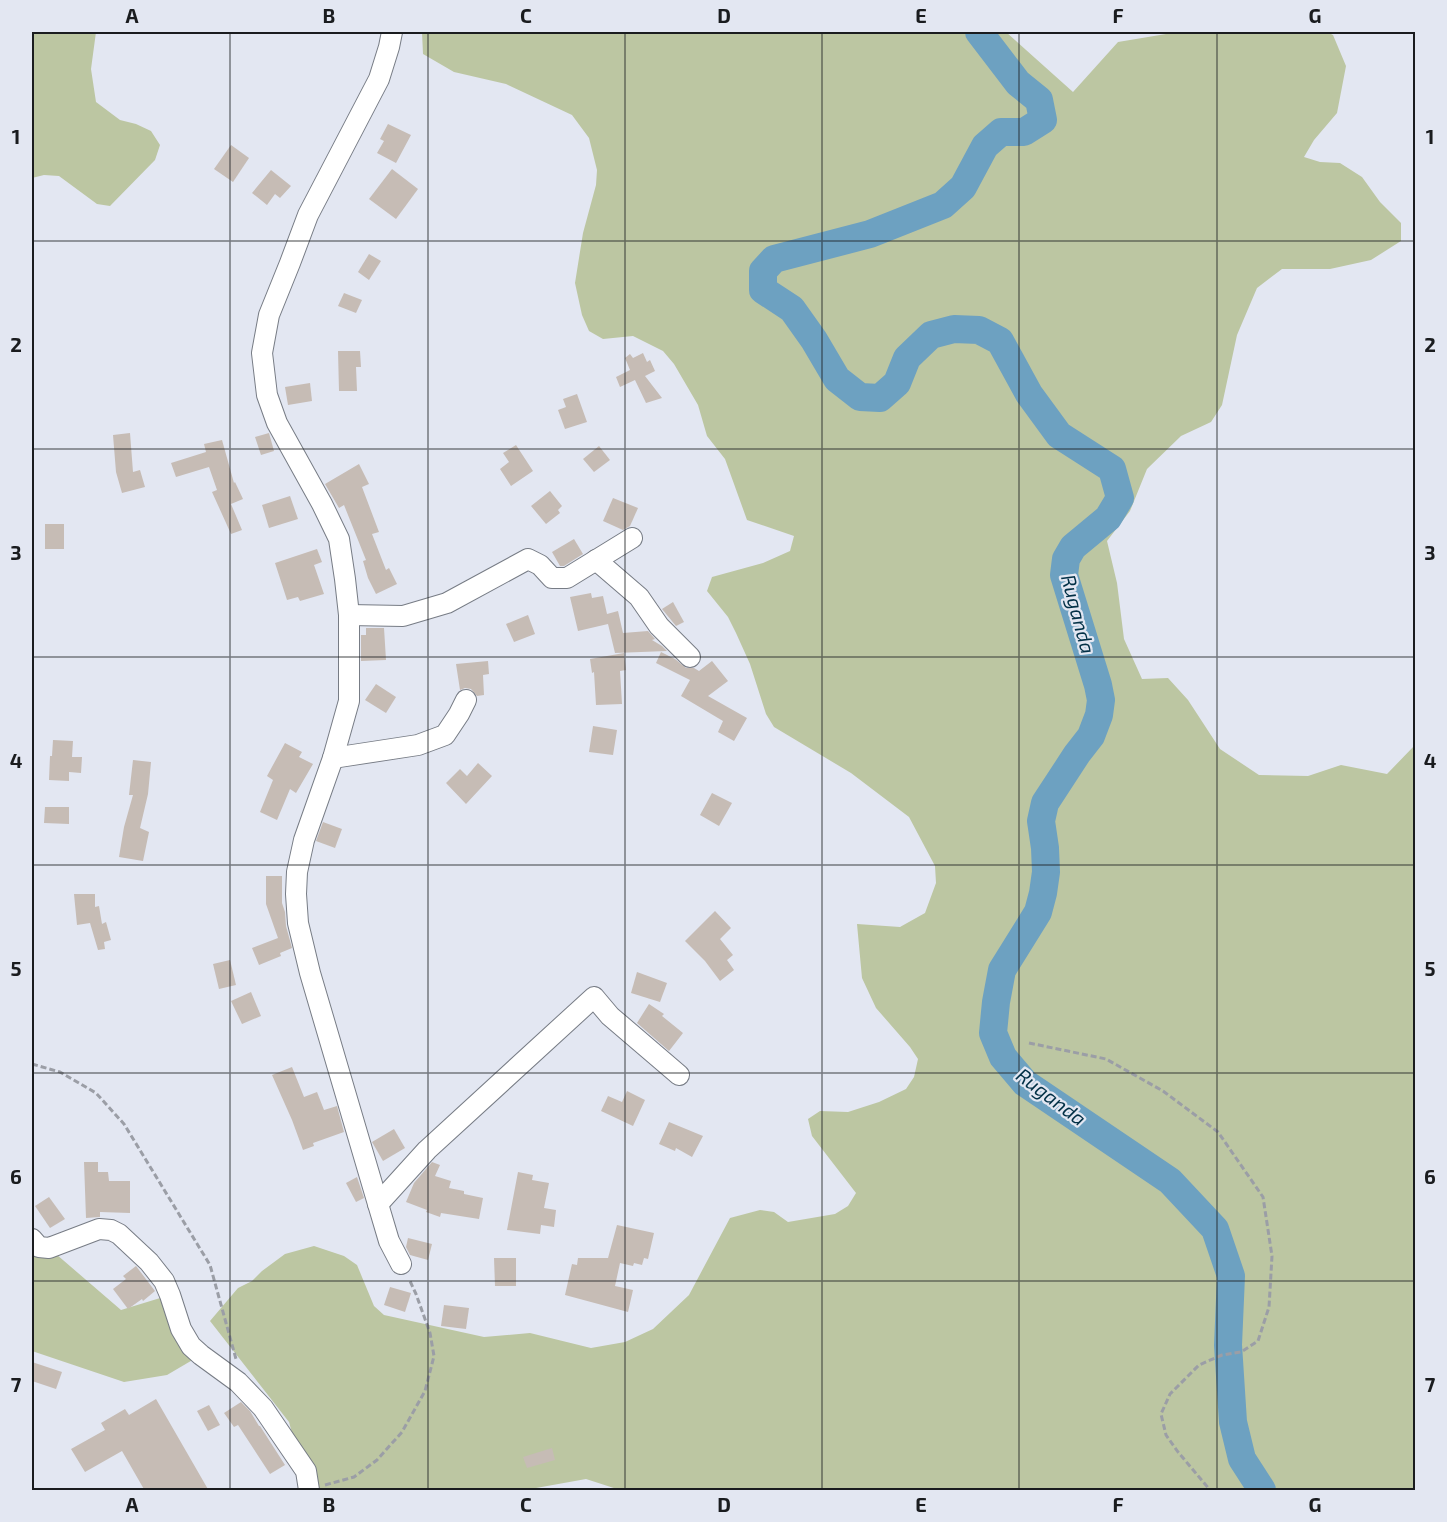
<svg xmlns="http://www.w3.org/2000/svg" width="1447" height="1522" font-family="'Exo 2',sans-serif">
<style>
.green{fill:#bcc6a2}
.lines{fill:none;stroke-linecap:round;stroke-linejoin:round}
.river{stroke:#6da1c1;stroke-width:28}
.building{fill:#c6bcb5}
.minor-casing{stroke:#777c85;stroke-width:22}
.path{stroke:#9b9ea6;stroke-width:3;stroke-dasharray:6 3;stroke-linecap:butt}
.minor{stroke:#fff;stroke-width:20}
.grid{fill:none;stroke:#1a1c1f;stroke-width:1.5;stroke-opacity:0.55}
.labels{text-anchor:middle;stroke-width:4.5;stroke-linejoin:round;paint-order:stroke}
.water-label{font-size:20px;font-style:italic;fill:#023046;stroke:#e3e7f2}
.neatline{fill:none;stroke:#1a1c1f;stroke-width:2}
.grid-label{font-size:20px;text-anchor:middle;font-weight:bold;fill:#1a1c1f}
</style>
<rect width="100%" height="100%" fill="#e3e7f2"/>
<g class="green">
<polygon points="32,32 96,32 91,69 96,102 120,120 136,124 151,131 160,145 155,160 110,206 97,204 59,176 44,175 32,178"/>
<polygon points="422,32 1006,32 1073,92 1118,42 1172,33 1198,32 1327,32 1333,35 1346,66 1337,113 1314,140 1304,157 1320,162 1340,163 1362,177 1380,202 1401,223 1401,241 1371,260 1330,269 1282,269 1257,288 1237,335 1222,405 1211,422 1181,436 1147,469 1130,511 1107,541 1117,583 1124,639 1142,679 1168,678 1188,700 1220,749 1259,775 1308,776 1341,765 1387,774 1415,745 1415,1490 620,1490 586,1479 525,1490 308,1490 289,1422 210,1321 238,1288 252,1281 262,1271 285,1254 314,1246 344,1256 357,1265 374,1306 384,1315 484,1337 530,1333 591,1348 625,1342 653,1329 689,1295 730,1218 760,1210 774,1212 788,1222 835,1214 848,1206 856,1193 812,1136 808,1119 820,1111 848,1112 879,1102 906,1089 914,1077 918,1059 910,1047 876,1008 862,978 857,924 900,927 925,913 936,883 935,866 909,817 851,773 774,727 766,714 750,664 736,633 728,617 707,591 712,577 763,563 790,551 794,536 747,520 725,459 707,436 698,405 674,364 663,351 633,336 603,339 589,331 582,315 575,283 583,233 596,185 597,170 589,138 572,115 506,84 454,72 423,54"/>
<polygon points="32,1239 49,1248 121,1310 170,1295 201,1355 167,1375 124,1382 32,1351"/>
</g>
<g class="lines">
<polyline class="river" points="979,32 1018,83 1039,100 1043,120 1024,132 1001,132 985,146 963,187 943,205 870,234 774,259 763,271 763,290 792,309 814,340 837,379 860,397 880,398 897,383 907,358 931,335 954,329 979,330 1000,341 1029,394 1059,435 1112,469 1120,498 1108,518 1073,547 1066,559 1064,575 1098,685 1101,700 1099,715 1091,736 1077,754 1045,803 1041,821 1045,848 1046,872 1043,893 1038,912 1002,970 996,1002 993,1033 1003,1057 1025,1083 1170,1181 1215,1229 1231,1276 1228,1345 1233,1422 1242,1459 1262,1490"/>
</g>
<g class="building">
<polygon points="388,124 411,135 396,163 377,153 384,141 380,139"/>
<polygon points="231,145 249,158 233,182 214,169"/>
<polygon points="392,169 418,189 396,219 369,199"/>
<polygon points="271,170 291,186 280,198 275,194 267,205 252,193"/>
<polygon points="369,254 381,261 369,280 358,272"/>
<polygon points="344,293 362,300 356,313 338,306"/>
<polygon points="338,351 360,351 361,367 356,367 357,391 339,391"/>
<polygon points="643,353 647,362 650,360 655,371 645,376 662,398 646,403 635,380 620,387 616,377 630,370 625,358 630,354 633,358"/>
<polygon points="310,383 312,401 288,405 285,387"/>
<polygon points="577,394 587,422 565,429 558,410 566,407 563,399"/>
<polygon points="130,433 133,472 140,470 145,487 122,493 116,472 113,435"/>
<polygon points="269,433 274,451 261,455 255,437"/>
<polygon points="222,440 234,483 235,482 243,499 231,504 242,530 231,534 212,492 217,490 209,467 176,477 171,463 206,452 204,444"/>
<polygon points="516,445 533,471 511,486 500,469 509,462 503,453"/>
<polygon points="599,446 610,460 594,472 583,459"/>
<polygon points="359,464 369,484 362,487 379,532 372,534 386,570 389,568 397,584 376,594 368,578 363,561 366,560 344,505 339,508 325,484"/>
<polygon points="550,491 562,506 558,510 560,513 546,524 531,506"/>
<polygon points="290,496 298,519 269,528 262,505"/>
<polygon points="613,498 638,508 630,526 623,530 603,521"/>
<rect x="45" y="524" width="19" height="25"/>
<polygon points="574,539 583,554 564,566 560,566 552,552"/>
<polygon points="317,549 322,562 314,565 324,594 300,601 298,597 287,600 275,563"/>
<polygon points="591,593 592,598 603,596 607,614 618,611 623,633 648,631 655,639 652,640 662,646 667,651 615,653 608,624 578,631 570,597"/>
<polygon points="673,602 684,622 676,626 662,609"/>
<polygon points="528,615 535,634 514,642 506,624"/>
<polygon points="366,628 384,628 386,660 361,661 361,635 366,635"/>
<polygon points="661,652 675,659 686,668 694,668 699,671 712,661 728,681 708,696 747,718 734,741 718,732 723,721 681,696 690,680 656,663"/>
<polygon points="624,653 626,670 620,671 622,704 596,705 594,672 592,673 590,659"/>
<polygon points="488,661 489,674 483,675 484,695 477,696 471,689 465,688 460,690 456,664"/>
<polygon points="376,684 396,697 386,713 365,700"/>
<polygon points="593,726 617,730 613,755 589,752"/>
<polygon points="53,740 73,741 72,757 82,757 81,773 69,772 69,781 49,780 50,756 52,756"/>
<polygon points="285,743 302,752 299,757 313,764 296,793 290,789 277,820 260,812 273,780 267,776"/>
<polygon points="133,760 151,762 148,794 140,828 149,832 143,861 119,857 124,827 133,795 129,795"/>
<polygon points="478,763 492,776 466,804 446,783 460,769 467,776"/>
<polygon points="712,793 732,803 719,826 700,815"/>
<polygon points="45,807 69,807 69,824 44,823"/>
<polygon points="323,822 342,829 335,848 316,841"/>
<polygon points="266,876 282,876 282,903 285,912 286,926 292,948 280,953 281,956 259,965 252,948 278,938 266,904"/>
<polygon points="74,894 95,894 95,907 99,906 102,924 106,922 111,940 104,942 105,949 98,950 90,923 77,925"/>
<polygon points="715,911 731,928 720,939 733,955 727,960 734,970 720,981 705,961 685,941"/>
<polygon points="230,960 236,985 219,989 213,964"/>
<polygon points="637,972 667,983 660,1002 631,993"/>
<polygon points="251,992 261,1016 242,1024 231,1001"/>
<polygon points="649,1004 664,1014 662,1016 683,1033 669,1051 637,1023"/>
<polygon points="292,1067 304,1097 317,1092 324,1110 337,1106 344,1132 313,1143 314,1146 303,1150 292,1120 272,1075"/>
<polygon points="627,1091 645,1100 633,1126 601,1111 608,1096 622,1102"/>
<polygon points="669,1122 703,1136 692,1157 676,1148 675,1151 659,1144"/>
<polygon points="394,1129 405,1148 383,1161 372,1142"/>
<polygon points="84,1162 98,1162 98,1172 108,1172 109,1181 130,1181 130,1213 100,1212 100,1217 86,1218"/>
<polygon points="432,1162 440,1165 435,1176 451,1181 449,1188 464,1191 464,1194 483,1198 479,1219 441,1213 440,1217 426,1212 427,1210 406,1202 414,1183"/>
<polygon points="518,1172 533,1175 532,1180 549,1183 544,1208 556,1210 554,1227 541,1225 540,1234 507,1230"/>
<polygon points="357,1177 364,1198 356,1202 346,1183"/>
<polygon points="49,1197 65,1219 50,1228 35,1206"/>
<polygon points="617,1225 654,1233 648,1259 644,1258 642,1265 634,1263 633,1266 620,1263 615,1286 633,1290 628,1312 565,1295 572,1264 577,1265 578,1258 608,1258"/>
<polygon points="408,1238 432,1244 428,1260 410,1255 406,1247"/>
<polygon points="494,1258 516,1258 516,1286 495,1286"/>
<polygon points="136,1266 155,1291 143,1301 142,1299 128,1309 113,1289 126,1279 123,1276"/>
<polygon points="390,1287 411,1293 405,1312 384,1305"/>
<polygon points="444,1305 469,1308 466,1329 441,1326"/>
<polygon points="32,1362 62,1372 56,1389 32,1381"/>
<polygon points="156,1399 209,1491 145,1491 122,1451 85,1472 71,1449 105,1430 101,1423 125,1409 129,1415"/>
<polygon points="241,1402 250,1411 259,1426 260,1426 285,1465 270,1474 238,1425 234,1427 224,1413"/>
<polygon points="209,1405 220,1425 208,1431 197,1411"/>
<polygon points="552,1448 555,1460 527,1468 523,1457"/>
</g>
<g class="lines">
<defs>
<g id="minor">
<polyline points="392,32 389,47 379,79 308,215 290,263 269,315 262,353 267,395 277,423 322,504 339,539 345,579 349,615 349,701 333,758 304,840 297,872 296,894 298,923 310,973 378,1204 389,1241 401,1264"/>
<polyline points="596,560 639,597 659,626 690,657"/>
<polyline points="349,615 403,616 447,603 528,559 540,565 552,578 567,578 632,538"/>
<polyline points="333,758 418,745 445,735 459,714 466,700"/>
<polyline points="378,1204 427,1150 594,997 610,1016 679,1075"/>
<polyline points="32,1239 39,1247 49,1248 99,1229 111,1230 119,1234 149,1262 164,1281 170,1295 181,1329 191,1346 201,1355 238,1382 263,1408 306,1471 309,1490"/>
</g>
</defs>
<use href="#minor" class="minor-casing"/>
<g class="path">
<polyline points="1029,1043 1106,1059 1163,1091 1218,1132 1263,1197 1272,1256 1269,1307 1258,1341 1241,1352 1222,1355 1199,1365 1170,1394 1161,1414 1166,1435 1178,1452 1210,1490"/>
<polyline points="32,1064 60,1072 96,1093 124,1124 210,1265 236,1359"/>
<polyline points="325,1485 354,1477 377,1460 402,1432 425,1391 434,1356 430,1333 416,1294 409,1279"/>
</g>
<use href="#minor" class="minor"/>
</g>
<path class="grid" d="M230 32V1490M428 32V1490M625 32V1490M822 32V1490M1019 32V1490M1217 32V1490M32 241H1416M32 449H1416M32 657H1416M32 865H1416M32 1073H1416M32 1281H1416"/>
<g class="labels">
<g class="water-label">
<text transform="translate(1078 614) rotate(75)" y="7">Ruganda</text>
<text transform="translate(1051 1097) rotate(37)" y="7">Ruganda</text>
</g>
</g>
<rect width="1447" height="1522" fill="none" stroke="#e3e7f2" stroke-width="66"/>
<rect x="33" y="33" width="1381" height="1456" class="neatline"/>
<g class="grid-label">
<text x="132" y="23">A</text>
<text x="329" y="23">B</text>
<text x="526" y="23">C</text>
<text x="724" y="23">D</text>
<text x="921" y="23">E</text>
<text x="1118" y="23">F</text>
<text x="1315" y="23">G</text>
<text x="16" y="144">1</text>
<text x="1430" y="144">1</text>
<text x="16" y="352">2</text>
<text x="1430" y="352">2</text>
<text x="16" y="560">3</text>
<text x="1430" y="560">3</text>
<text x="16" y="768">4</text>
<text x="1430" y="768">4</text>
<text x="16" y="976">5</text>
<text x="1430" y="976">5</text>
<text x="16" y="1184">6</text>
<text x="1430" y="1184">6</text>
<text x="16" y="1392">7</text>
<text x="1430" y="1392">7</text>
<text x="132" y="1512">A</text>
<text x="329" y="1512">B</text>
<text x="526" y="1512">C</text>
<text x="724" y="1512">D</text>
<text x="921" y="1512">E</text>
<text x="1118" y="1512">F</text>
<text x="1315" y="1512">G</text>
</g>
</svg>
